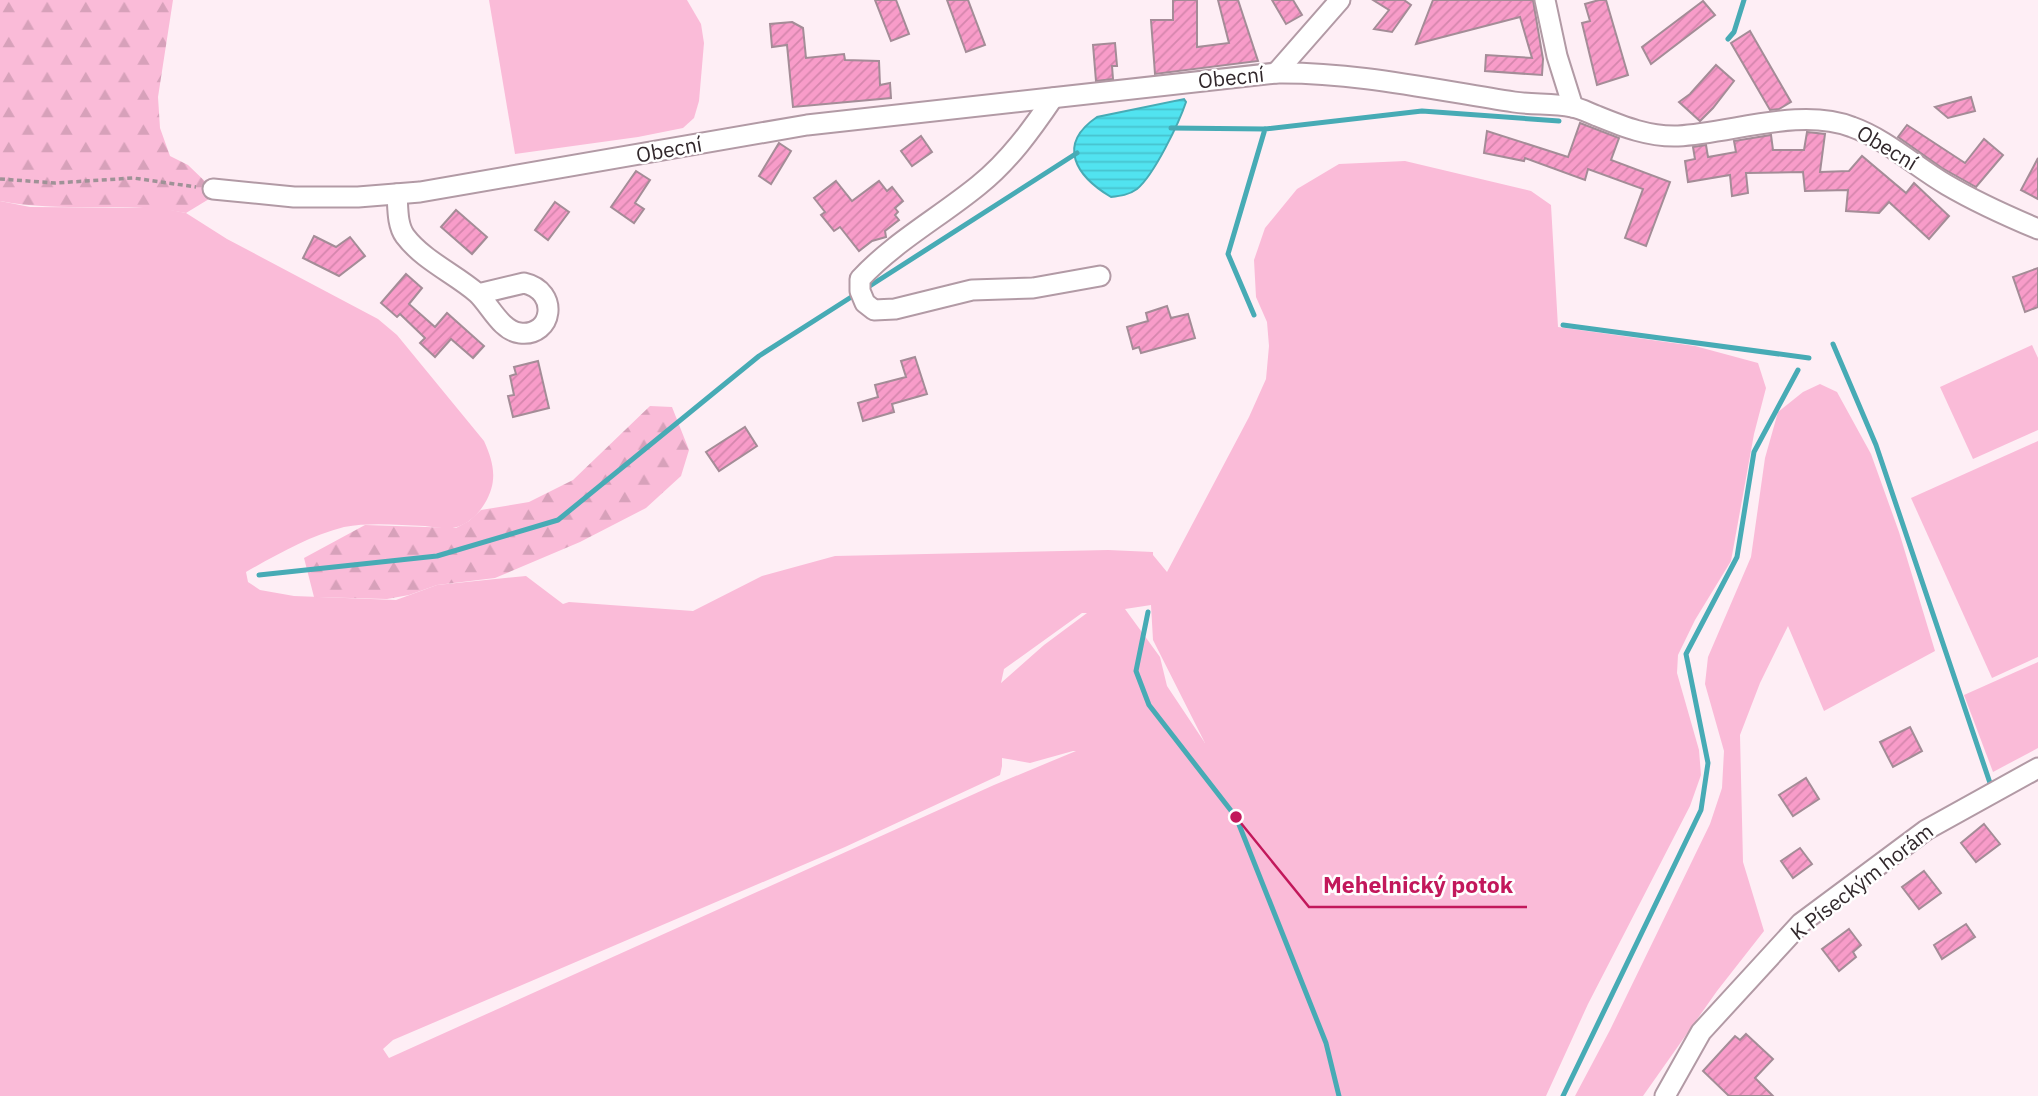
<svg xmlns="http://www.w3.org/2000/svg" width="2038" height="1096" font-family="'IBM Plex Sans',sans-serif">
<style>
.green{fill:#fabbd8;fill-rule:evenodd}
.forest{fill:url(#forest-firs)}
.water{fill:url(#water-rules);stroke:#47abb5;stroke-width:2}
.lines{fill:none;stroke-linecap:round;stroke-linejoin:round}
.stream{stroke:#47abb5;stroke-width:5}
.building{fill:url(#building-hatch);stroke:#a48c97;stroke-width:2}
.street-casing{stroke:#b29aa5;stroke-width:23}
.path{stroke:#9f9297;stroke-width:3.5;stroke-dasharray:5 3.5;stroke-linecap:butt}
.street{stroke:#fff;stroke-width:19}
.labels{text-anchor:middle;stroke-width:5;stroke-linejoin:round;paint-order:stroke}
.street-label{font-size:21px;fill:#31272b;stroke:#fff}
.leader{fill:none;stroke:#c2185b;stroke-width:2.5}
.callout-dot{fill:#c2185b;stroke:#fff;stroke-width:2.5}
.callout-label{font-size:23px;text-anchor:middle;font-weight:bold;fill:#c2185b;stroke:#fff;stroke-width:5;stroke-linejoin:round;paint-order:stroke}
</style>
<defs>
<pattern id="forest-firs" width="22" height="20" patternUnits="userSpaceOnUse" patternTransform="scale(1.75)"><rect width="22" height="20" fill="#fabbd8"/><path d="M5 1l3.5 6h-7zM16 11l3.5 6h-7z" fill="#d7a1ba"/></pattern>
<pattern id="water-rules" width="6" height="5" patternUnits="userSpaceOnUse" patternTransform="scale(1.75)"><rect width="6" height="5" fill="#51e3f0"/><path d="M0 2.5h6" fill="none" stroke="#47c3ce"/></pattern>
<pattern id="building-hatch" width="6" height="6" patternUnits="userSpaceOnUse" patternTransform="scale(1.75)"><rect width="6" height="6" fill="#f89cc9"/><path d="M-1 1l2-2M0 6l6-6M5 7l2-2" fill="none" stroke="#d586ad"/></pattern>
</defs>
<rect width="100%" height="100%" fill="#feeef5"/>
<g class="green">
<polygon points="489,0 687,0 701,24 704,43 699,101 694,118 683,128 638,137 515,154"/>
<path d="M1405 161 1531 191 1551 205 1558 327 1695 346 1758 363 1766 388 1754 434 1731 561 1695 620 1678 655 1677 673 1699 750 1701 775 1690 806 1588 1004 1546 1096H0V201L30 207 161 208 186 213 227 239 378 319 397 335 484 441C494 463 498 481 485 503 479 513 470 523 457 527 448 530 435 527 425 526 399 525 370 522 344 527 309 536 278 554 246 572L248 582 260 590 294 596 396 600 437 585 526 576 563 604 569 602 693 611 762 576 835 556 1108 550 1153 552V555L1167 572 1249 417 1266 379 1269 346 1267 322 1256 297 1254 260 1265 228 1297 189 1339 164ZM1151 605 1153 640 1205 743 1167 686 1160 657 1125 609ZM1082 613H1087L1044 645 1001 683 1004 669ZM1073 751H1076L994 785 389 1058 383 1049 393 1040 845 847 1000 775 1002 766V758L1030 763Z"/>
<polygon points="2032,345 2038,358 2038,430 1973,459 1940,387"/>
<polygon points="1820,384 1837,392 1871,454 1899,532 1935,651 1824,711 1788,626 1760,683 1740,735 1743,862 1764,931 1717,991 1643,1096 1575,1096 1610,1030 1710,824 1722,788 1724,751 1705,684 1708,657 1751,557 1765,458 1778,412 1803,392"/>
<polygon points="2038,441 2038,657 1992,678 1911,498"/>
<polygon points="2038,662 2038,748 1993,772 1964,695"/>
</g>
<g class="forest">
<path d="M0 0H173L158 97 160 128 170 156 188 165 213 189 209 199 186 213C124 201 61 213 0 201Z"/>
<polygon points="650,406 672,407 689,450 681,476 646,508 580,542 495,578 437,585 409,595 387,599 314,597 304,558 365,525 456,528 469,521 481,510 529,502 573,480"/>
</g>
<path class="water" d="M1184 99 1186 102C1179 123 1154 175 1137 189 1129 195 1120 196 1111 197 1076 176 1056 145 1097 117Z"/>
<g class="lines">
<g class="stream">
<polyline points="1728,39 1734,32 1744,0"/>
<polyline points="1171,128 1265,129"/>
<polyline points="865,289 1077,153"/>
<polyline points="1254,315 1228,254 1265,129 1422,111 1559,121"/>
<polyline points="1563,325 1809,358"/>
<polyline points="1833,344 1876,445 1990,783"/>
<polyline points="259,575 437,556 558,520 759,356 856,294"/>
<polyline points="1148,612 1136,671 1149,705 1236,817 1326,1043 1339,1096"/>
<polyline points="1563,1096 1701,810 1708,763 1686,654 1737,557 1754,452 1798,370"/>
</g>
</g>
<g class="building">
<polygon points="875,0 896,0 909,34 891,41"/>
<polygon points="947,0 968,0 985,45 966,52"/>
<polygon points="1173,0 1197,0 1197,47 1229,43 1218,0 1238,0 1258,61 1155,74 1151,20 1173,20"/>
<polygon points="1272,0 1293,0 1302,15 1286,24"/>
<polygon points="1373,0 1404,0 1411,5 1392,32 1374,29 1389,10"/>
<polygon points="1433,0 1533,0 1543,59 1542,75 1485,71 1486,55 1532,58 1520,17 1416,44"/>
<polygon points="1599,0 1606,0 1628,75 1597,85 1582,23 1590,21 1585,4"/>
<polygon points="1703,1 1715,15 1651,64 1642,47"/>
<polygon points="792,22 803,28 806,58 844,54 845,60 879,61 880,85 890,83 891,98 793,107 787,45 772,47 770,24"/>
<polygon points="1750,31 1791,102 1779,109 1770,110 1731,43"/>
<polygon points="1115,43 1117,66 1112,66 1113,79 1096,81 1093,45"/>
<polygon points="1716,65 1734,81 1713,108 1700,121 1679,102 1690,94"/>
<polygon points="1971,97 1975,111 1948,118 1935,107"/>
<polygon points="1580,123 1619,138 1611,160 1670,182 1646,246 1625,238 1643,189 1588,169 1585,180 1525,158 1524,161 1484,153 1487,131 1568,157"/>
<polygon points="1907,125 1965,163 1984,139 2003,155 1976,187 1942,168 1898,137"/>
<polygon points="1807,132 1825,134 1820,172 1849,171 1862,156 1906,193 1914,183 1949,216 1929,239 1889,202 1879,213 1846,211 1848,190 1805,191 1803,172 1746,173 1748,193 1732,196 1730,175 1688,182 1685,161 1695,159 1693,147 1706,145 1708,157 1736,152 1734,141 1771,135 1773,150 1804,150"/>
<polygon points="921,136 932,152 912,166 901,151"/>
<polygon points="779,143 791,151 771,184 759,176"/>
<polygon points="2038,158 2038,199 2021,190"/>
<polygon points="636,171 650,180 635,203 644,209 634,223 611,207"/>
<polygon points="836,181 852,201 879,181 887,191 892,187 903,201 895,208 898,212 895,215 899,220 885,231 886,237 872,241 859,251 840,227 834,231 821,215 825,212 814,198"/>
<polygon points="555,202 569,212 548,240 535,230"/>
<polygon points="456,210 487,237 472,254 441,227"/>
<polygon points="314,236 336,247 350,237 365,256 339,276 303,258"/>
<polygon points="2038,268 2038,307 2025,312 2013,277"/>
<polygon points="406,274 422,288 409,304 435,327 447,313 484,346 473,358 451,339 435,357 420,343 425,338 400,314 397,317 381,303"/>
<polygon points="1167,306 1171,318 1188,314 1195,338 1141,353 1139,347 1133,349 1127,327 1148,321 1146,313"/>
<polygon points="915,357 927,394 892,404 894,412 863,421 858,403 878,397 875,385 906,377 901,361"/>
<polygon points="538,361 549,408 513,417 508,396 514,395 510,376 516,374 514,367"/>
<polygon points="745,427 757,446 719,471 706,452"/>
<polygon points="1910,727 1922,751 1893,767 1880,742"/>
<polygon points="1806,778 1819,799 1793,816 1779,795"/>
<polygon points="1984,824 2000,844 1976,862 1961,843"/>
<polygon points="1800,848 1812,864 1793,878 1781,861"/>
<polygon points="1924,871 1941,893 1919,909 1902,887"/>
<polygon points="1966,924 1975,937 1942,959 1934,945"/>
<polygon points="1849,929 1861,945 1853,952 1856,957 1839,971 1822,949"/>
<polygon points="1746,1034 1773,1059 1755,1078 1773,1096 1729,1096 1703,1071 1735,1036 1740,1040"/>
</g>
<g class="lines">
<defs>
<g id="street">
<polyline points="1545,0 1557,56 1573,107"/>
<polyline points="1276,73 1340,0"/>
<path d="M1053 98C1032 129 1009 161 979 185 940 217 894 242 860 279V291L865 303 874 310 895 309 972 290 1033 288 1100 276"/>
<path d="M213 189 294 197H358L420 192 807 125 1276 73C1357 72 1435 90 1514 102 1533 105 1553 103 1572 107 1580 108 1589 113 1597 116 1624 127 1649 137 1678 136 1733 133 1800 107 1852 127 1886 139 1916 167 1947 185 1976 202 2007 216 2038 229"/>
<path d="M397 194C398 208 397 225 405 236 423 260 455 274 477 293 490 305 501 331 520 333 553 337 560 291 524 283L478 294"/>
<polyline points="1665,1096 1701,1032 1801,923 1926,830 2038,768"/>
</g>
</defs>
<use href="#street" class="street-casing"/>
<polyline class="path" points="0,179 55,183 133,178 196,187"/>
<use href="#street" class="street"/>
</g>
<g class="labels">
<g class="street-label">
<text transform="translate(1231 78) rotate(-6)" y="7">Obecní</text>
<text transform="translate(1887 148) rotate(31)" y="7">Obecní</text>
<text transform="translate(669 150) rotate(-10)" y="7">Obecní</text>
<text transform="translate(1862 882) rotate(-38)" y="7">K Píseckým horám</text>
</g>
</g>
<path class="leader" d="M1236 817L1309 907H1527"/>
<circle class="callout-dot" cx="1236" cy="817" r="7"/>
<g class="callout-label">
<text x="1418" y="893">Mehelnický potok</text>
</g>
</svg>
